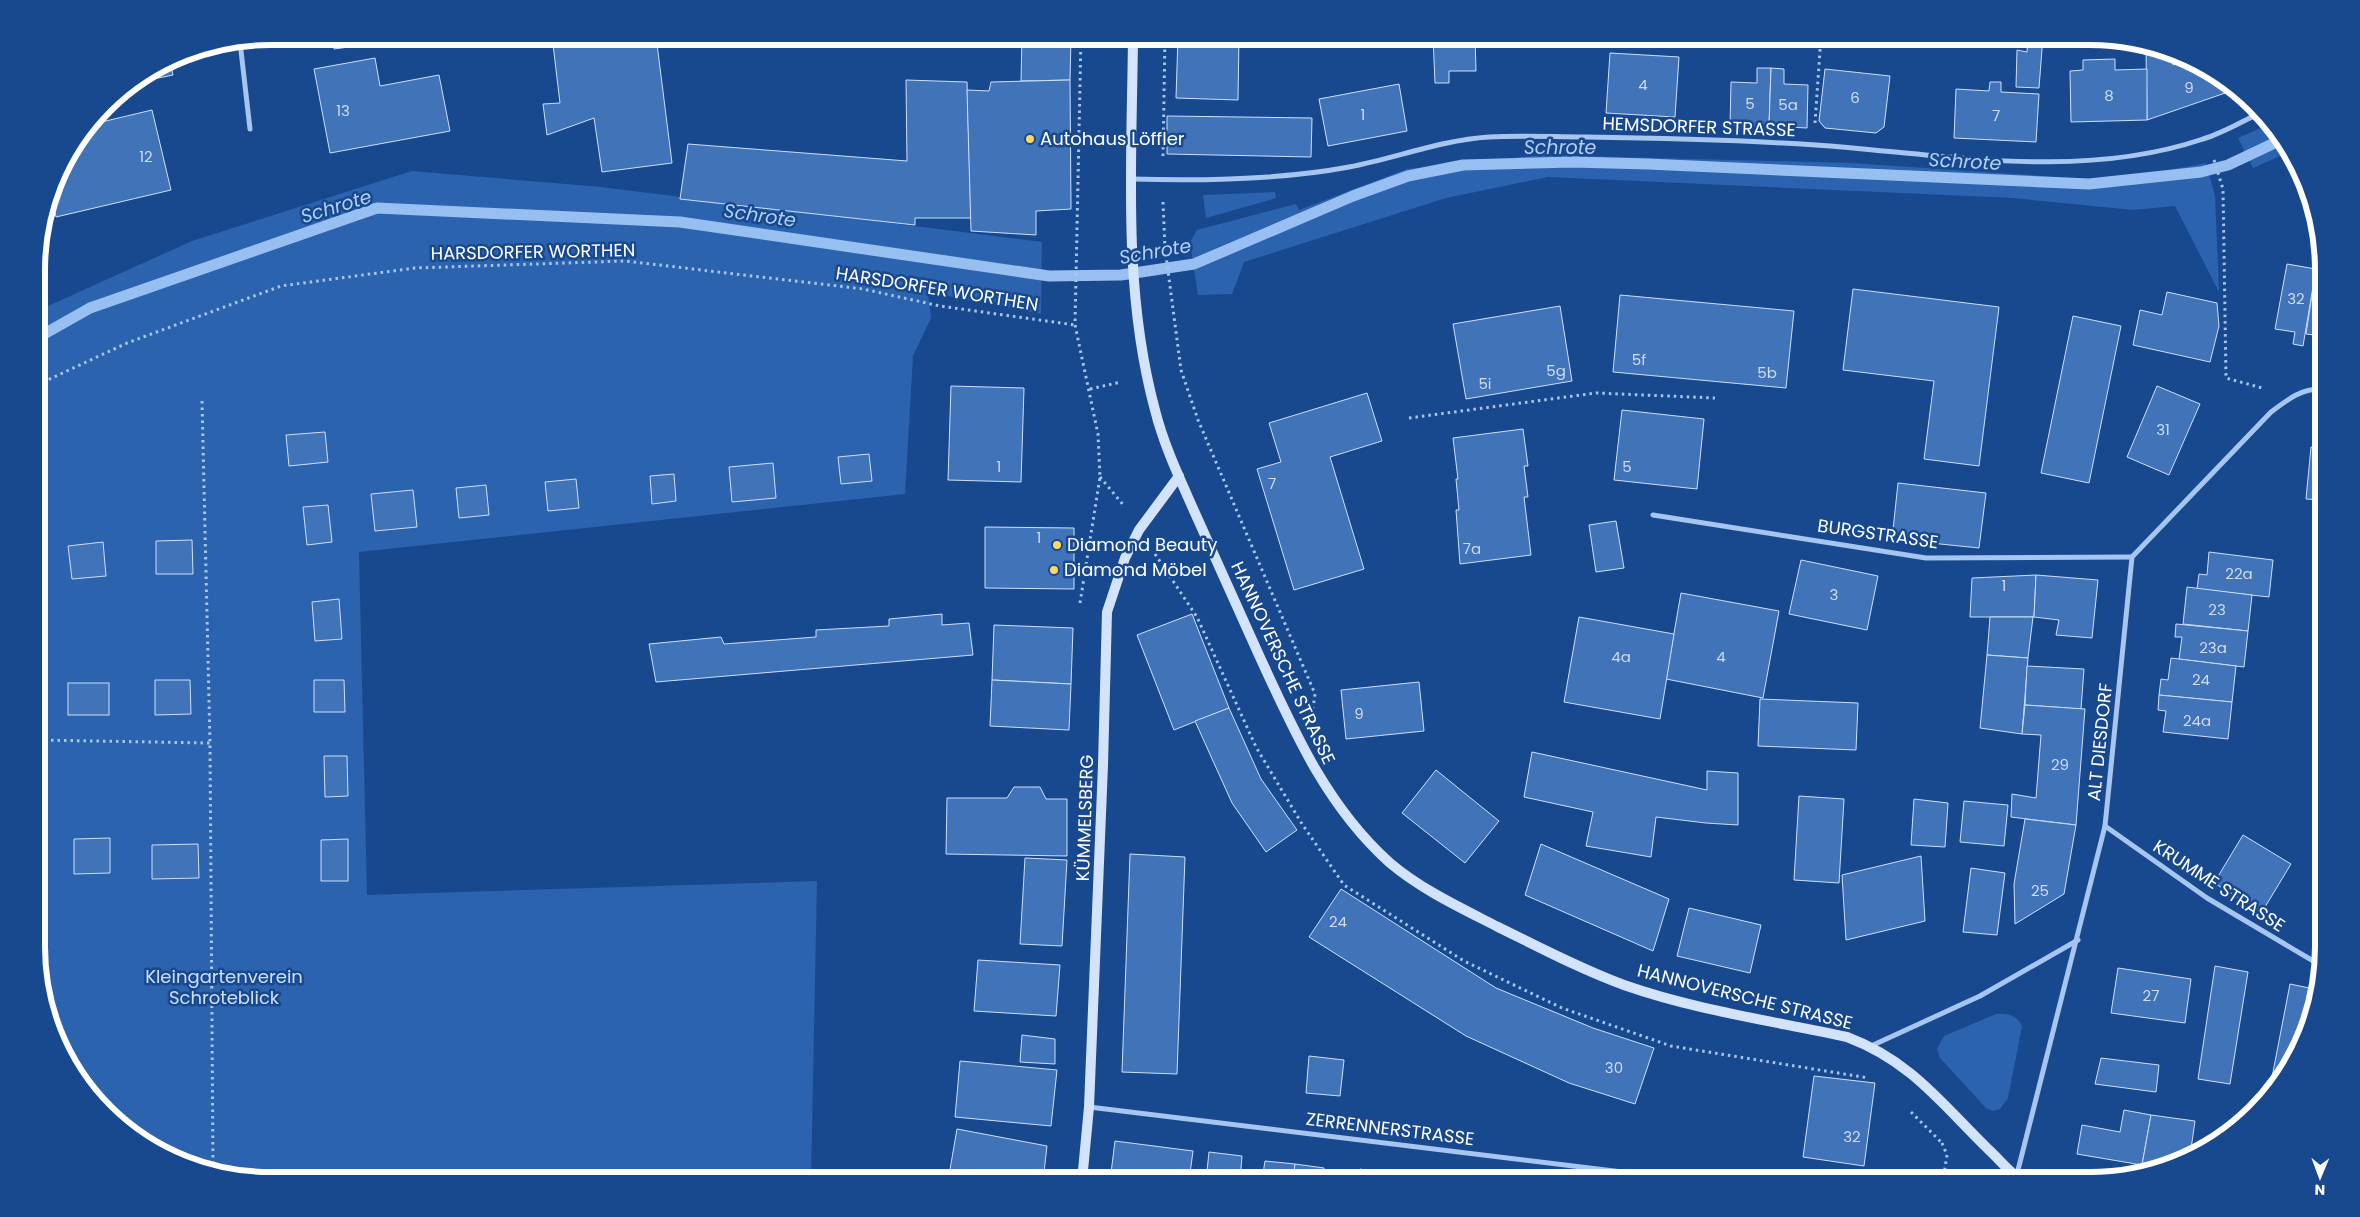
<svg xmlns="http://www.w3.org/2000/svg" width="2360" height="1217" font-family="Poppins,sans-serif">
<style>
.green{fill:#2b63ae}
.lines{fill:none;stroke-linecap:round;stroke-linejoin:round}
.stream{stroke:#98bff1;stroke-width:11}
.building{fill:#4173b8;stroke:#cce0fb}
.path{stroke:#a6c5ef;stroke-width:3;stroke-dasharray:2.5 4;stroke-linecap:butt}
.street{stroke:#a6c5ef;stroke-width:5}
.secondary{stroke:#d3e3fb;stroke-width:10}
.poi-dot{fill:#ffd664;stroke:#18498f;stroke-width:2}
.labels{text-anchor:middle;stroke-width:5;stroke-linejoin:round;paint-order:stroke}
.number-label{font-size:15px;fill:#d0dced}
.street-label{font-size:18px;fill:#fff;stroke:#18498f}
.poi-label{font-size:18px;fill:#fff;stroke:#18498f;text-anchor:start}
.park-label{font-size:18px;fill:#cce0fb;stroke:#18498f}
.water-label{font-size:19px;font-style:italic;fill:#b2cff6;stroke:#18498f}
.rim{fill:none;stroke:#fff;stroke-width:6}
</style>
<rect width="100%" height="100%" fill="#18498f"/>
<g class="green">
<polygon points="2270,124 2284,140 2289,152 2253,168 2238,138"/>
<polygon points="1541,155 1851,163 2089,179 2153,173 2206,163 2215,196 2219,292 2175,206 2133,210 2013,198 1548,177 1446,198 1244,262 1232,294 1198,295 1190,242 1197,230 1296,204 1299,210 1407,169"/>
<polygon points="412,171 601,187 1042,242 1041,314 928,292 931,318 913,356 905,494 359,552 367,895 817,881 811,1181 270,1181 167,1156 116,1123 76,1077 38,977 37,311 192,241"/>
<polygon points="1275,192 1276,198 1206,218 1203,195"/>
<path d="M1996 1014C2007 1013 2017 1015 2022 1026L2008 1098 2000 1109 1993 1111 1986 1108 1940 1058 1937 1049 1944 1036Z"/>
</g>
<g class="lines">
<polyline class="stream" points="37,338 90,308 377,208 680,222 1049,276 1121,275 1194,264 1353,196 1408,176 1463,165 1573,162 1648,164 2089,184 2201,172 2228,165 2283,139"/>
</g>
<g class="building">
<polygon points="332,36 386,36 386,42 334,49"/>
<polygon points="552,36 656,36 672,163 602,172 594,118 547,135 543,104 560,103"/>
<polygon points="1022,36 1071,36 1070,80 1021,81"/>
<polygon points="1178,36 1239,36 1238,100 1176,98"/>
<polygon points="1433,36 1475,36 1476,71 1449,71 1449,83 1435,83"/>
<polygon points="1506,36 1538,36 1538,44 1506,43"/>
<polygon points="1538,36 1571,36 1571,46 1538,44"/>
<polygon points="2028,36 2043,36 2039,88 2016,87 2017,50 2027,52"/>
<rect x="2043" y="36" width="37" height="5"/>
<polygon points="2146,50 2173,56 2173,65 2189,59 2193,61 2230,85 2231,91 2147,120"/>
<polygon points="1610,53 1679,57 1675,117 1606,113"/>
<polygon points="375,58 380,86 439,75 450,131 330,153 314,69"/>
<polygon points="2115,59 2115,70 2147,69 2147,120 2071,122 2070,71 2083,70 2083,60"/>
<polygon points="170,61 173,75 134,83"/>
<polygon points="1757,68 1771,68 1769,126 1730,125 1731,82 1757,83"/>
<polygon points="1771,68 1784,69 1784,84 1808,85 1807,128 1769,126"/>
<polygon points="1825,69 1890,76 1884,127 1876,133 1825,128 1819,121"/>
<polygon points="906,80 967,82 971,218 915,218 915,225 680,199 688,144 907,161"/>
<polygon points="1070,80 1071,209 1036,211 1036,235 971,231 967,90 989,91 991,82"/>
<polygon points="1990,82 2001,82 2001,92 2039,94 2036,142 1954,138 1956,89 1989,91"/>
<polygon points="1399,84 1407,131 1328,146 1319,99"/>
<polygon points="152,110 171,190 56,217 52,199 60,167 76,147 79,146 78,144 93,124"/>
<polygon points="1167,116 1312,118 1311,157 1167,154"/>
<polygon points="2287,264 2316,269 2303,346 2293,344 2295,332 2275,329"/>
<polygon points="2316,269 2322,270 2322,336 2306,334"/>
<polygon points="1853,289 1999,307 1979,466 1924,459 1934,381 1843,370"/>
<polygon points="2167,292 2217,303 2219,326 2210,362 2133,345 2140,310 2162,315"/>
<polygon points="1620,295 1794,311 1786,388 1613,372"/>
<polygon points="1560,306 1572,381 1466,399 1453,324"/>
<polygon points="2073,316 2121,326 2089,483 2041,473"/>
<polygon points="951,386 1024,388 1021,482 948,480"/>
<polygon points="2157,386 2200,404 2169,475 2127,457"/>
<polygon points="1367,393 1382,441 1330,457 1364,569 1294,590 1257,469 1281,462 1269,423"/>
<polygon points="1622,410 1704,419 1697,489 1614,480"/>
<polygon points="1523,429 1528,466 1524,466 1528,497 1524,497 1531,555 1460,564 1456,510 1459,510 1456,479 1458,479 1453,438"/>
<polygon points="325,432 328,462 289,466 286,435"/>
<polygon points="2311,447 2322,448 2323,500 2306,499"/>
<polygon points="869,454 872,481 841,484 838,457"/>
<polygon points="773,463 776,498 732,502 729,467"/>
<polygon points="674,474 676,501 652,504 650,476"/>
<polygon points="576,479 579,508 548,511 545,482"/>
<polygon points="1898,483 1986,493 1979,548 1892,539"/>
<polygon points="486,485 489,515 459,518 456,488"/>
<polygon points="413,490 417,527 375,531 371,494"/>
<polygon points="328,505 332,542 307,545 303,507"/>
<polygon points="1616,521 1624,568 1596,572 1589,525"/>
<polygon points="985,527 1074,528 1074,589 985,588"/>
<polygon points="192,540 193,574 156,574 156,541"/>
<polygon points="103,542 106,576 72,579 68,546"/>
<polygon points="2209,552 2273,560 2269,597 2197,589 2199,574 2207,575"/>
<polygon points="1801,560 1878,576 1867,630 1789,614"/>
<polygon points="2036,575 2034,617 1970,617 1972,578"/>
<polygon points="2036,575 2098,580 2092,638 2056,635 2059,620 2034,617"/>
<polygon points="2187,587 2252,595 2248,631 2183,624"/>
<polygon points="1681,593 1779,611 1763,698 1666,679"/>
<polygon points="339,599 342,639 315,641 312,602"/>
<polygon points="942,614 942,625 969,623 973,655 656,682 649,644 721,637 724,644 816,637 816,630 889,626 889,619"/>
<polygon points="1192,614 1229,708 1174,730 1137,635"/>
<polygon points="1579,617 1674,634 1660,719 1564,702"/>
<polygon points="1990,617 2033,617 2028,658 1987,655"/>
<polygon points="2176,624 2248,631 2244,667 2179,659 2182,637 2175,637"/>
<polygon points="994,625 1073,628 1071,684 992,680"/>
<polygon points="1987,655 2028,658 2022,734 1980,728"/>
<polygon points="2171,658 2236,666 2232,702 2159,695 2161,679 2168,680"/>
<polygon points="2027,666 2084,669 2081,709 2025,705"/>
<polygon points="155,680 190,680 191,714 155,715"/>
<polygon points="314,680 344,680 345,712 314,712"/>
<polygon points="992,680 1071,684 1069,730 990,726"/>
<polygon points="1419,682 1424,731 1346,739 1341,690"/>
<rect x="68" y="683" width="41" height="32"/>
<polygon points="2159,695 2232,702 2228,739 2163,732 2166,711 2158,710"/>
<polygon points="1760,699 1858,703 1856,750 1758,746"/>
<polygon points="2025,705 2085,709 2076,825 2011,817 2012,794 2036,798 2041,735 2022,734"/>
<polygon points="1229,708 1261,779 1297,830 1266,852 1232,803 1195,721"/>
<polygon points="1532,752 1707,790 1707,771 1738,773 1738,825 1706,823 1656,817 1651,857 1586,846 1593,812 1524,797"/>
<polygon points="324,756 347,756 348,796 325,797"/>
<polygon points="1436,770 1499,821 1465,863 1402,813"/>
<polygon points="1014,787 1040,787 1046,799 1067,799 1067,856 946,854 947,798 1007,798"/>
<polygon points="1799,796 1844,799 1839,883 1794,880"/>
<polygon points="1914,799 1948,803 1945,847 1911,845"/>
<polygon points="1964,801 2008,805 2004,846 1960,842"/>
<polygon points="2025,819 2076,825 2064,894 2015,924 2014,884"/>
<polygon points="2243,835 2291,864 2262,912 2214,883"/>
<polygon points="110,838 110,873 74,874 74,839"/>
<polygon points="348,839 348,881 321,881 321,840"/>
<polygon points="198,844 199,878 152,879 152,845"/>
<polygon points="1541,844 1669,899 1653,951 1525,895"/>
<polygon points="1130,854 1185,857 1177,1074 1122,1072"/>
<polygon points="1921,856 1925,921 1846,940 1842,875"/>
<polygon points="1025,858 1067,860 1062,946 1020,944"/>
<polygon points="1971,868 2005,873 1997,935 1963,932"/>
<polygon points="1341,889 1496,988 1593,1028 1654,1048 1635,1104 1569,1083 1466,1036 1309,937"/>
<polygon points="1689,908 1761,925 1750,973 1677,956"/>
<polygon points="978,960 1060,965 1056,1016 974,1011"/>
<polygon points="2215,966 2248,972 2230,1084 2198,1079"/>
<polygon points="2118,968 2191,979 2185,1023 2111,1013"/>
<polygon points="2290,984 2314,989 2299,1050 2268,1098"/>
<polygon points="1022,1035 1055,1039 1055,1064 1020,1062"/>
<polygon points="1309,1056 1344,1060 1340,1096 1306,1093"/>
<polygon points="2101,1058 2159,1065 2156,1092 2095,1084"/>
<polygon points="960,1061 1057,1070 1051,1126 955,1117"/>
<polygon points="1814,1076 1875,1083 1864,1166 1803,1157"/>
<polygon points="2124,1110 2151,1115 2142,1165 2077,1154 2082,1125 2120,1132"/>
<polygon points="2151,1115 2195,1121 2190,1156 2166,1168 2142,1165"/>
<polygon points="957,1129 1047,1146 1043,1181 948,1181"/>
<polygon points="1115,1141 1193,1151 1189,1181 1110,1181"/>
<polygon points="1209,1152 1242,1156 1240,1180 1206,1181"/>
<polygon points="1265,1161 1295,1164 1293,1180 1262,1180"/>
<polygon points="1295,1164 1324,1168 1322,1180 1293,1180"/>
<polygon points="1360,1169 1392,1176 1391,1180 1356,1180"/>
<polygon points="1392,1176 1438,1180 1391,1180"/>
</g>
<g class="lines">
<g class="path">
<polyline points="1815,123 1821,36"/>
<polyline points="1163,156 1165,36"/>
<polyline points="2214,160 2223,189 2226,378 2262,388"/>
<polyline points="1163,202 1165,248 1181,370 1198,420 1315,694 1313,708"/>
<polyline points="37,385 127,343 281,286 415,268 625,261 863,289 940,306 1075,325"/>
<polyline points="1090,389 1121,382"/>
<polyline points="202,401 210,743 213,1167"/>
<polyline points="1409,418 1596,393 1715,398"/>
<polyline points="1100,477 1125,507"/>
<polyline points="1155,554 1197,617 1256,747 1302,824 1344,885 1464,961 1562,1008 1671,1046 1869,1078"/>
<polyline points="1080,603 1100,477 1098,434 1075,325 1081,36"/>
<polyline points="38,740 210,743"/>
<polyline points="1911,1112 1942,1143"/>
<polyline points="1942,1143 1947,1155 1943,1180"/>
</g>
<g class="street">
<polyline points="240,42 250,129"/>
<path d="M1132 179C1202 181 1280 180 1349 167 1396 158 1441 140 1489 137 1521 135 1554 137 1586 137 1663 138 1739 140 1816 145 1942 154 2079 181 2203 139 2223 133 2241 122 2260 113"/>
<polyline points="1653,515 1926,558 2132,557"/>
<polyline points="2105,826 2207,898 2320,965"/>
<polyline points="1871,1046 1980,996 2078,940"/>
<polyline points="1089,1107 1688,1180"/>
<path d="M2016 1178 2105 826 2132 557 2271 412C2287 400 2302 388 2322 389"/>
</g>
<g class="secondary">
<path d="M1133 36C1132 160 1122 289 1155 410 1164 446 1180 479 1195 513 1216 560 1237 606 1258 653 1293 729 1326 806 1390 863 1422 890 1461 908 1498 927 1539 947 1580 969 1624 985 1695 1010 1773 1021 1847 1037 1911 1061 1941 1103 1988 1149 1999 1159 2009 1172 2021 1180"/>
<polyline points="1082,1181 1089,1107 1103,765 1107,612 1125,558 1139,530 1179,476"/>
</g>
</g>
<g class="poi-dot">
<circle cx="1030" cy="139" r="5"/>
<circle cx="1057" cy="545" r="5"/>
<circle cx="1054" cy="570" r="5"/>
</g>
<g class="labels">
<g class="number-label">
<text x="1643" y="90">4</text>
<text x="2189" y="93">9</text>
<text x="2109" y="101">8</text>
<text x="1855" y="103">6</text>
<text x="1750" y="109">5</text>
<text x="1788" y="110">5a</text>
<text x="343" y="116">13</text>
<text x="1363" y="120">1</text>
<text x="1996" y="121">7</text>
<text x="146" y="162">12</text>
<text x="2296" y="304">32</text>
<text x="1639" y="365">5f</text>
<text x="1556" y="376">5g</text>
<text x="1767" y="378">5b</text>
<text x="1485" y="389">5i</text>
<text x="2163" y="435">31</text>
<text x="999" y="472">1</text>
<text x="1627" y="472">5</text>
<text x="1272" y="489">7</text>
<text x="1039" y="543">1</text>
<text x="1472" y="554">7a</text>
<text x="2239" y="579">22a</text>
<text x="2004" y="591">1</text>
<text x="1834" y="600">3</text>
<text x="2217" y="615">23</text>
<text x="2213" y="653">23a</text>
<text x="1621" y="662">4a</text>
<text x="1721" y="662">4</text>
<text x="2201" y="685">24</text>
<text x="1359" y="719">9</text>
<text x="2197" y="726">24a</text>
<text x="2060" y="770">29</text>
<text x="2040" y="896">25</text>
<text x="1338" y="927">24</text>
<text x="2151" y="1001">27</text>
<text x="1614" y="1073">30</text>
<text x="1852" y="1142">32</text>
</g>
<g class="street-label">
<text transform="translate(1699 127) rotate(2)" y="6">HEMSDORFER STRASSE</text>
<text transform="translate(533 252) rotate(-1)" y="6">HARSDORFER WORTHEN</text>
<text transform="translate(937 289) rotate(9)" y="6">HARSDORFER WORTHEN</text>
<text transform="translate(1878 534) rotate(8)" y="6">BURGSTRASSE</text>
<text transform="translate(1283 663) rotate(65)" y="6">HANNOVERSCHE STRASSE</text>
<text transform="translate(2100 742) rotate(-84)" y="6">ALT DIESDORF</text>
<text transform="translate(1085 818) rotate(-88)" y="6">KÜMMELSBERG</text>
<text transform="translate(2219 886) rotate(33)" y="6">KRUMME STRASSE</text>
<text transform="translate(1745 997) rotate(14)" y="6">HANNOVERSCHE STRASSE</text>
<text transform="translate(1390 1129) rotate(7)" y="6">ZERRENNERSTRASSE</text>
</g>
<g class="poi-label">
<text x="1040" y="145">Autohaus Löffler</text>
<text x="1067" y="551">Diamond Beauty</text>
<text x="1064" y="576">Diamond Möbel</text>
</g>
<g class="park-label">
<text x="224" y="983">Kleingartenverein<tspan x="224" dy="21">Schroteblick</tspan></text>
</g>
<g class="water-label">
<text x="1560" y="154">Schrote</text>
<text transform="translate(1965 161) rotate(3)" y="7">Schrote</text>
<text transform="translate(336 206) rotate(-17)" y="7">Schrote</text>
<text transform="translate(760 215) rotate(8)" y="7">Schrote</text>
<text transform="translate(1155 251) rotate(-10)" y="7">Schrote</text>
</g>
</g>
<path d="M0 0H2360V1217H0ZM270 45H2090A225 225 0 0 1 2315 270V947A225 225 0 0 1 2090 1172H270A225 225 0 0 1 45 947V270A225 225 0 0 1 270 45Z" fill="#18498f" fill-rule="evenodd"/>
<path class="rim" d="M270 45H2090A225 225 0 0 1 2315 270V947A225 225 0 0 1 2090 1172H270A225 225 0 0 1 45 947V270A225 225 0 0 1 270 45Z"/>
<g transform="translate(2320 1177) rotate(181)" stroke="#18498f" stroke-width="4" paint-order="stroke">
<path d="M0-4L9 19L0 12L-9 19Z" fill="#ffffff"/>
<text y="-8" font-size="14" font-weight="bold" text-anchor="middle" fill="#ffffff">N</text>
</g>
</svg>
